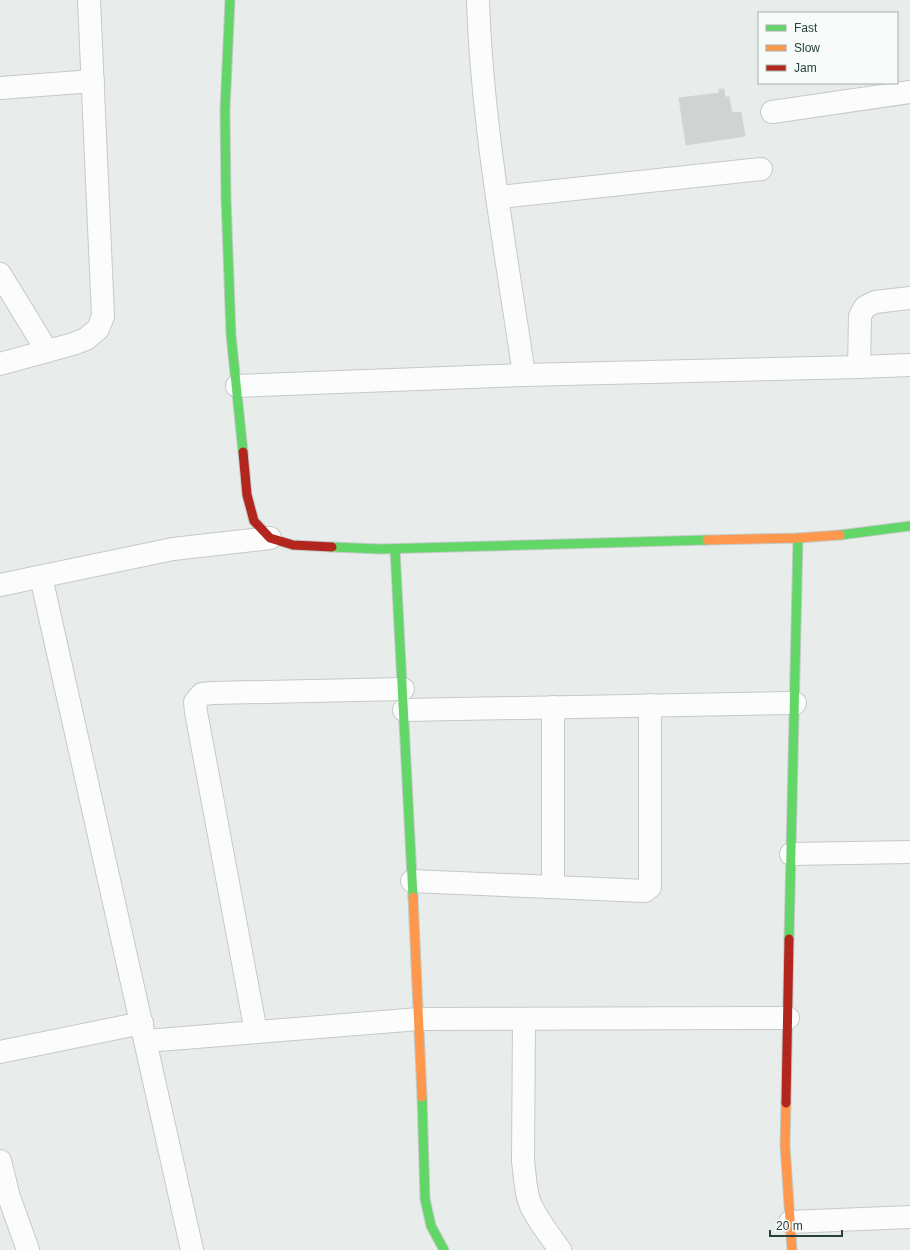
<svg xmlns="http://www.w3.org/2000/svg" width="910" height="1250" font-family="Helvetica,sans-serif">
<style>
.building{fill:#cfd4d2;stroke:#d1d6d4}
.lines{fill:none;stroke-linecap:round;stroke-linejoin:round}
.street-casing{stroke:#c5cac8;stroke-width:24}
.fast-casing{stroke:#c3cbc8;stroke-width:11}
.slow-casing{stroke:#c3cbc8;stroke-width:11}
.jam-casing{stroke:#c3cbc8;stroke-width:11}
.street{stroke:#fcfcfc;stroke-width:22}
.fast{stroke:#63d668;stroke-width:9}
.slow{stroke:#ff974d;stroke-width:9}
.jam{stroke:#b3261e;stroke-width:9}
</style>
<rect width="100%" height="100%" fill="#e8edeb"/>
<polygon class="building" points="719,89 724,89 725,97 729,97 732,113 741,112 745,136 686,145 679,98 719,93"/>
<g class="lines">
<defs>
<g id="street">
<path d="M478 0C482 126 506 251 524 375"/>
<polyline points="0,88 93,81"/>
<polyline points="772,112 910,92"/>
<polyline points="497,196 509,196 761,169"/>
<polyline points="0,274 47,351"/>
<polyline points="0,364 73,344 86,339 98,329 103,316 89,0"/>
<polyline points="859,367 860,316 865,307 875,302 910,298"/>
<polyline points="237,386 524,375 859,367 910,365"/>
<polyline points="41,577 192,1250"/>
<polyline points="0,585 173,549 270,538"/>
<polyline points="404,710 795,703"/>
<polyline points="791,854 910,852"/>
<polyline points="412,881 645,891 650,887 650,705"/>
<polyline points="553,887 553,707"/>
<path d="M524 1019 523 1161C525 1175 525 1193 531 1206 539 1222 550 1236 560 1250"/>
<polyline points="256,1032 196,712 195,702 202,694 213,693 403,689"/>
<polyline points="146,1041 419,1019 788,1018"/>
<polyline points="0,1052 142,1023"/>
<polyline points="0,1161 9,1197 28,1250"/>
<polyline points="790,1222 910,1217"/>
</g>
<g id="fast">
<polyline points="230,0 225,110 226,198 231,335 243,452"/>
<polyline points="840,535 910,526"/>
<polyline points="332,547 380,549 707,540"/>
<polyline points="395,549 413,897"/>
<polyline points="789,939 798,538"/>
<polyline points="422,1097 425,1199 431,1226 444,1250"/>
</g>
<g id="slow">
<polyline points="707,540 798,538 840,535"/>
<polyline points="413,897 422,1097"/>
<polyline points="786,1103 785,1145 792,1250"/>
</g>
<g id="jam">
<polyline points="243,452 247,495 254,521 270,538 293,545 332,547"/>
<polyline points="786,1103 789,939"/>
</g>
</defs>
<use href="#street" class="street-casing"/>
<use href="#fast" class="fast-casing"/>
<use href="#slow" class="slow-casing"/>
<use href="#jam" class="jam-casing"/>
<use href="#street" class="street"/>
<use href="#fast" class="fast"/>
<use href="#slow" class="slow"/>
<use href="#jam" class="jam"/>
</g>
<rect x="758" y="12" width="140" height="72" fill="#f7fbf9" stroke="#a3b1ad"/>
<rect x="766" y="25" width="20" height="6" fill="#63d668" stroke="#a3b1ad"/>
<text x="794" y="32" font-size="12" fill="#24423a">Fast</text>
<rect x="766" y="45" width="20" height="6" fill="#ff974d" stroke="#a3b1ad"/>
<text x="794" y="52" font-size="12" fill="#24423a">Slow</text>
<rect x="766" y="65" width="20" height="6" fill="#b3261e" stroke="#a3b1ad"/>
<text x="794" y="72" font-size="12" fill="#24423a">Jam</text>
<path d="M770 1230v6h72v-6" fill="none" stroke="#24423a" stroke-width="2"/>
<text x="776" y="1230" font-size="12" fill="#24423a" stroke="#f7fbf9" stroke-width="3" paint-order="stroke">20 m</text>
</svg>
